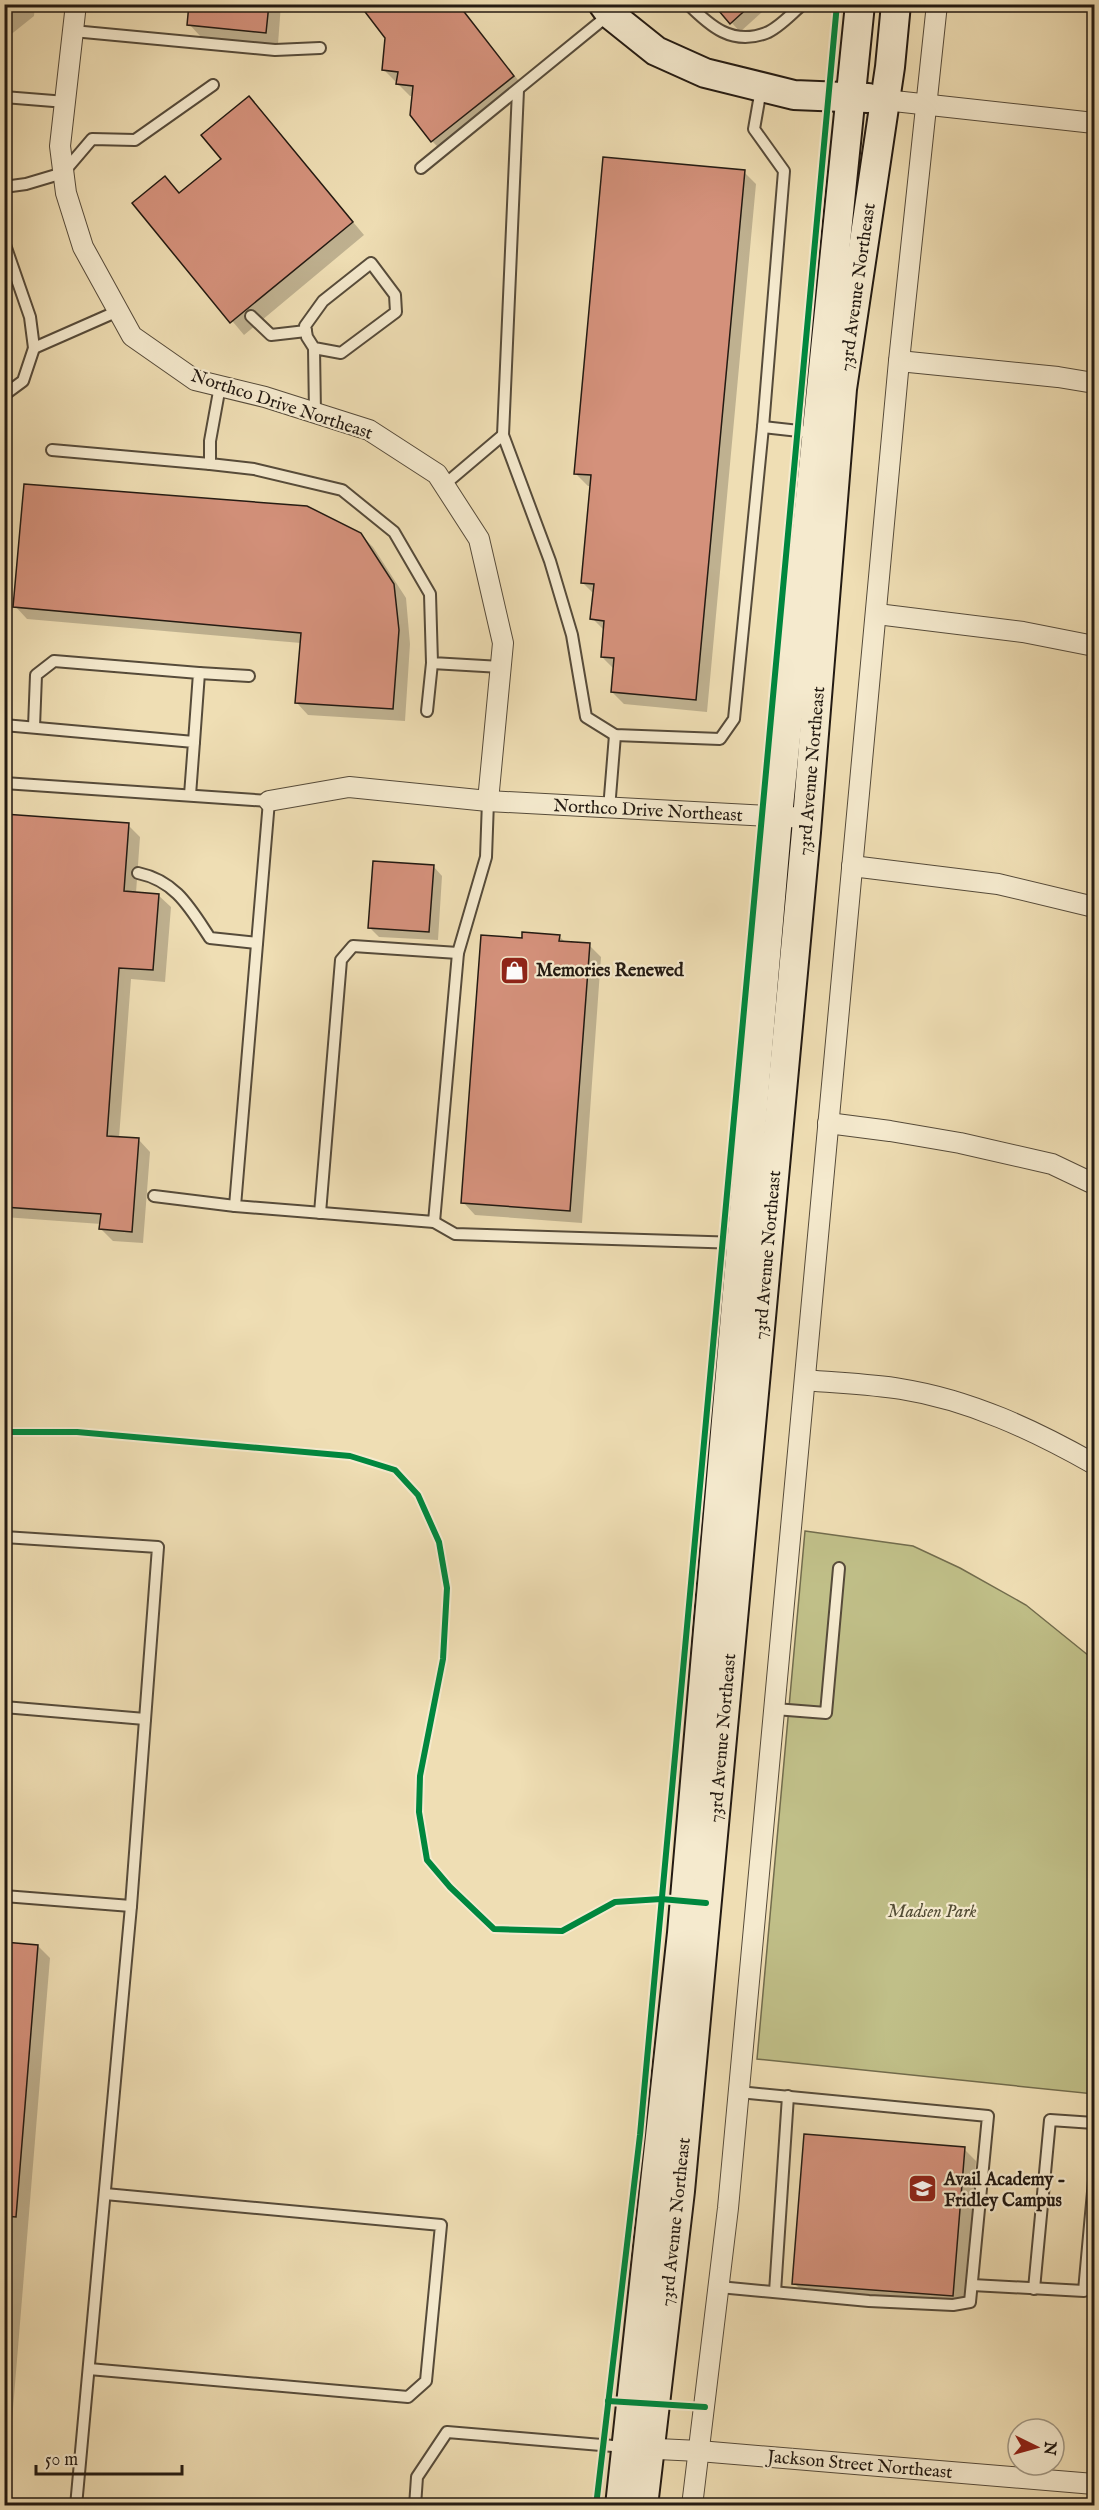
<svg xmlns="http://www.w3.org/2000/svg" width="1099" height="2510" font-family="'IM FELL English',serif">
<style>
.green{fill:#c0bf88;stroke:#726c4d;stroke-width:1.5}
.shadow{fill:#0003}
.building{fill:#d4917b;stroke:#231a12;stroke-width:1.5}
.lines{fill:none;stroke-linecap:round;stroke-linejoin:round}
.lane-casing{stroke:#564b3a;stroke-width:14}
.street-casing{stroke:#564b3a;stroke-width:22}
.secondary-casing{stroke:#231a12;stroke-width:32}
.lane{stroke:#f5eace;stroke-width:10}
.street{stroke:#f5eace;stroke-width:20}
.secondary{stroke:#f5eace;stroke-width:28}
.cycleway-casing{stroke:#f5eace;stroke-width:10}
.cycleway{stroke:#00873e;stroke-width:6}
.labels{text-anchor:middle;stroke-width:4.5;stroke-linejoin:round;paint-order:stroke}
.street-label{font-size:18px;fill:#231a12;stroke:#f5eace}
.poi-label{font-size:18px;font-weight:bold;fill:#231a12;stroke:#f5eace;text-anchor:start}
.park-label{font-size:18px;font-style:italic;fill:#524c35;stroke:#f5eace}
</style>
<rect width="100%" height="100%" fill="#efdeb4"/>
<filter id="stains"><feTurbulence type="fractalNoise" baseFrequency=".00333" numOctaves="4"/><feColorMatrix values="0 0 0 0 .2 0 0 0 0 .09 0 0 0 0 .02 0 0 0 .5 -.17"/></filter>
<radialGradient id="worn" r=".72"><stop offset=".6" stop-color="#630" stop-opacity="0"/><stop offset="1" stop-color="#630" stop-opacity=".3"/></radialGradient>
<polygon class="green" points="805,1531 913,1546 960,1568 1026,1605 1094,1660 1094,2094 757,2059"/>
<g class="shadow">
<polygon points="4,4 35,4 34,16 4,40"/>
<polygon points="191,4 281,4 278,44 201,37 189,24"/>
<polygon points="361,4 459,4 525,89 444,153 432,141 413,96 410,96 384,70 387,38"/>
<polygon points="715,4 771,4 740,32"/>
<polygon points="249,98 364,235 244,335 134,204 165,178 181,194 223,159"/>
<polygon points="744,172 756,184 707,712 624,704 612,692 614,669 602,657 605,631 592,618 594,594 583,583 592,486 588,486 575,473"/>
<polygon points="4,312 12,319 4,395"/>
<polygon points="361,535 373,547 406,598 410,644 405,721 308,715 296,702 301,643 27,619 15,606"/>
<polygon points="4,816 128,825 140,837 136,893 158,895 171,907 165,982 131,979 119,1138 138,1139 150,1152 143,1243 113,1241 101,1229 101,1224 4,1217"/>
<polygon points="433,866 442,876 438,940 379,937 369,927"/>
<polygon points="559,936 566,943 589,945 601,957 582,1223 475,1215 463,1202"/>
<polygon points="4,1943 38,1946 50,1958 5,2506"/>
<polygon points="964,2149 976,2161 965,2308 806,2295 794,2283"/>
</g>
<g class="building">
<polygon points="189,4 269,4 266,33 187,25"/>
<polygon points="359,4 458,4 514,76 431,142 410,115 413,86 396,84 398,72 382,70 385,38"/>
<polygon points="713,4 752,4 730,24"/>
<polygon points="249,96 353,222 230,323 132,203 165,176 179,193 221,159 201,135"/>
<polygon points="603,157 745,170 696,700 611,692 614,658 601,657 604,621 590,619 594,584 581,583 591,475 574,474"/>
<polygon points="24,484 307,506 361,533 394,584 399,630 393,709 295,703 301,633 13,607"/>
<polygon points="4,814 129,823 124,891 159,894 153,970 119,968 107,1136 139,1138 132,1232 99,1229 101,1214 4,1207"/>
<polygon points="373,861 434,865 429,932 368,928"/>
<polygon points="522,932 560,935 559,941 590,943 570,1211 461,1203 481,935 522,938"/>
<polygon points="4,1942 38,1945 16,2217 4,2216"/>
<polygon points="804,2134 965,2147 953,2296 792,2284"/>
</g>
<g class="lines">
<defs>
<g id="lane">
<path d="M688 4C710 26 732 46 766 33 779 28 792 13 803 4"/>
<polyline points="73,31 275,50 320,48"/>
<polyline points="518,90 503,435 550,561 572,635 586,717 615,735 720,739 734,719 763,427 784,171 754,129 761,89"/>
<polyline points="4,97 66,102"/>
<polyline points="421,168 622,4"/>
<polyline points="4,187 26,184 63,173 92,139 135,140 213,85"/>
<polyline points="4,242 30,317 34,348 118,311"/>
<polyline points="251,316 271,335 306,331"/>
<polyline points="314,348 341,353 396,312 395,295 371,263 323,301 305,326 307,337 314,348 315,413"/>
<polyline points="220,386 210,441 210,464 254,469 342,490 394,532 430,594 432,663 501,667"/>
<polyline points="4,395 23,381 34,348"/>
<polyline points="763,427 817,433"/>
<polyline points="52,450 210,464"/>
<polyline points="444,485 503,435"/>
<polyline points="199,673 249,676"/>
<polyline points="427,711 432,663"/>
<polyline points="4,725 194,742 190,795"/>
<polyline points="34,727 36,675 54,661 199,673 194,742"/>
<polyline points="4,783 269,801 235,1206 434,1222 458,953 486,857 488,801"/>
<polyline points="609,809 615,735"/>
<path d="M138 873C176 881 190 908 210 938L257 943"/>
<polyline points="154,1196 235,1206"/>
<polyline points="320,1213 341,960 353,946 458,953"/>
<polyline points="434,1222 455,1234 740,1243"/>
<polyline points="4,1537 158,1547 131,1906 76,2506"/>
<polyline points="4,1707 145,1719"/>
<polyline points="775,1709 826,1713 839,1568"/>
<polyline points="4,1896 131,1906"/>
<polyline points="972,2285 1084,2291 1094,2181"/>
<polyline points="719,2287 869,2301 953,2305 970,2302 988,2116 739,2092"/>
<polyline points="1034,2289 1050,2120 1094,2123"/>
<polyline points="775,2292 788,2096"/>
<polyline points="89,2369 408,2397 426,2381 441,2225 105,2194"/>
<polyline points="415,2506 417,2477 447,2432 625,2447"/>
</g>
<g id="street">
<polyline points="76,4 60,146 66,193 83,247 132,336 195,380 265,397 369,430 437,474 479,539 503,643 488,801"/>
<polyline points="885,100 1094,123"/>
<polyline points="899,361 1058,377 1094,383"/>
<polyline points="877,614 1023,632 1094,646"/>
<polyline points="269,801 349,787 488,801 807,818"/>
<polyline points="852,866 998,884 1094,907"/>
<polyline points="828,1123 890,1131 960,1143 1052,1164 1094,1184"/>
<path d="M805 1380C837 1383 870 1384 901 1389 970 1400 1034 1430 1094 1464"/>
<polyline points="637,2448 699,2451 1094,2484"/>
<polyline points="692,2506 728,2208 899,361 937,4"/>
</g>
<g id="secondary">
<polyline points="603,4 611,15 656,51 705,73 794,95 868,98"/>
<polyline points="620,2506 682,1933 778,816 860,4"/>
<polyline points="643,2506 680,2191 806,832 842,389 890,67 896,4"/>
</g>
</defs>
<use href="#lane" class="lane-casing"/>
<use href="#street" class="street-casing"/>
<use href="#secondary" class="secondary-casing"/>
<use href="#lane" class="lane"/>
<use href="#street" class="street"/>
<use href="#secondary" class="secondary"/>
<defs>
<g id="cycleway">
<polyline points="4,1432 77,1432 350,1456 395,1470 418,1495 439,1542 447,1588 443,1659 420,1776 419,1812 427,1860 450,1887 494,1929 562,1931 615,1902 661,1899 706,1903"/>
<polyline points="608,2401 705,2407"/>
<polyline points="596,2506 640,2135 837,4"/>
</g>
</defs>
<use href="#cycleway" class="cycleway-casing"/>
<use href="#cycleway" class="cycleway"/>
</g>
<defs>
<symbol id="shop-square" viewBox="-11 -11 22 22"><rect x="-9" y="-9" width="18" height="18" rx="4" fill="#8f2418" stroke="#f5eace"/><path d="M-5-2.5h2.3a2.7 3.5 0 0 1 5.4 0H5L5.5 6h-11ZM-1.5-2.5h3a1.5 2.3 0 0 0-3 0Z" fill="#fff"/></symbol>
<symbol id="school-square" viewBox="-11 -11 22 22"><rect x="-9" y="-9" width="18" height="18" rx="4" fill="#8f2418" stroke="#f5eace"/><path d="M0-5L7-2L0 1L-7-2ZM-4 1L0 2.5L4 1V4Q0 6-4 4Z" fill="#fff"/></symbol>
</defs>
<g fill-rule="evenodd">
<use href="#shop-square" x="498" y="954" width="33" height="33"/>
<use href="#school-square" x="906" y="2172" width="33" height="33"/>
</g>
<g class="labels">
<g class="street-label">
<text transform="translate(857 287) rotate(-82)" y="6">73rd Avenue Northeast</text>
<text transform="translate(282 404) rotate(18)" y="6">Northco Drive Northeast</text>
<text transform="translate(811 771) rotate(-85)" y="6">73rd Avenue Northeast</text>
<text transform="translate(648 810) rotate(3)" y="6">Northco Drive Northeast</text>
<text transform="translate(767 1255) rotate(-85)" y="6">73rd Avenue Northeast</text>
<text transform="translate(722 1738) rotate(-85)" y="6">73rd Avenue Northeast</text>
<text transform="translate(675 2222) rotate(-84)" y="6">73rd Avenue Northeast</text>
<text transform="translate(860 2464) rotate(5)" y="6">Jackson Street Northeast</text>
</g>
<g class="poi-label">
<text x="536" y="976">Memories Renewed</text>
<text x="944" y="2185">Avail Academy -<tspan x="944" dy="21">Fridley Campus</tspan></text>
</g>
<g class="park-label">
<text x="932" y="1917">Madsen Park</text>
</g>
</g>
<rect width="1099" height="2510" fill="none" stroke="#efdeb4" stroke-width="24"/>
<rect x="6" y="6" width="1087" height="2498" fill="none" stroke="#231a12" stroke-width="3"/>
<rect x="12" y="12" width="1075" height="2486" fill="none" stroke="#231a12" stroke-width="1.5"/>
<g transform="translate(1036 2447) rotate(95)"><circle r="28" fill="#f5eace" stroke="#a19783" stroke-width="1.5"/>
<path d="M0-4.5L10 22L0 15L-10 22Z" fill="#8f2418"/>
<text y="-9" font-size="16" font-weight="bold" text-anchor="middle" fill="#231a12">N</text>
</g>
<path d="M36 2465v9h146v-9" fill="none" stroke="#231a12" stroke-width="3"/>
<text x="45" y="2465" font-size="18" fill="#231a12" stroke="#f5eace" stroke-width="4.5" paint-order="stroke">50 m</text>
<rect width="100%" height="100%" filter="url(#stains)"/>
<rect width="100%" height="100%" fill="url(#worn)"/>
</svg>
